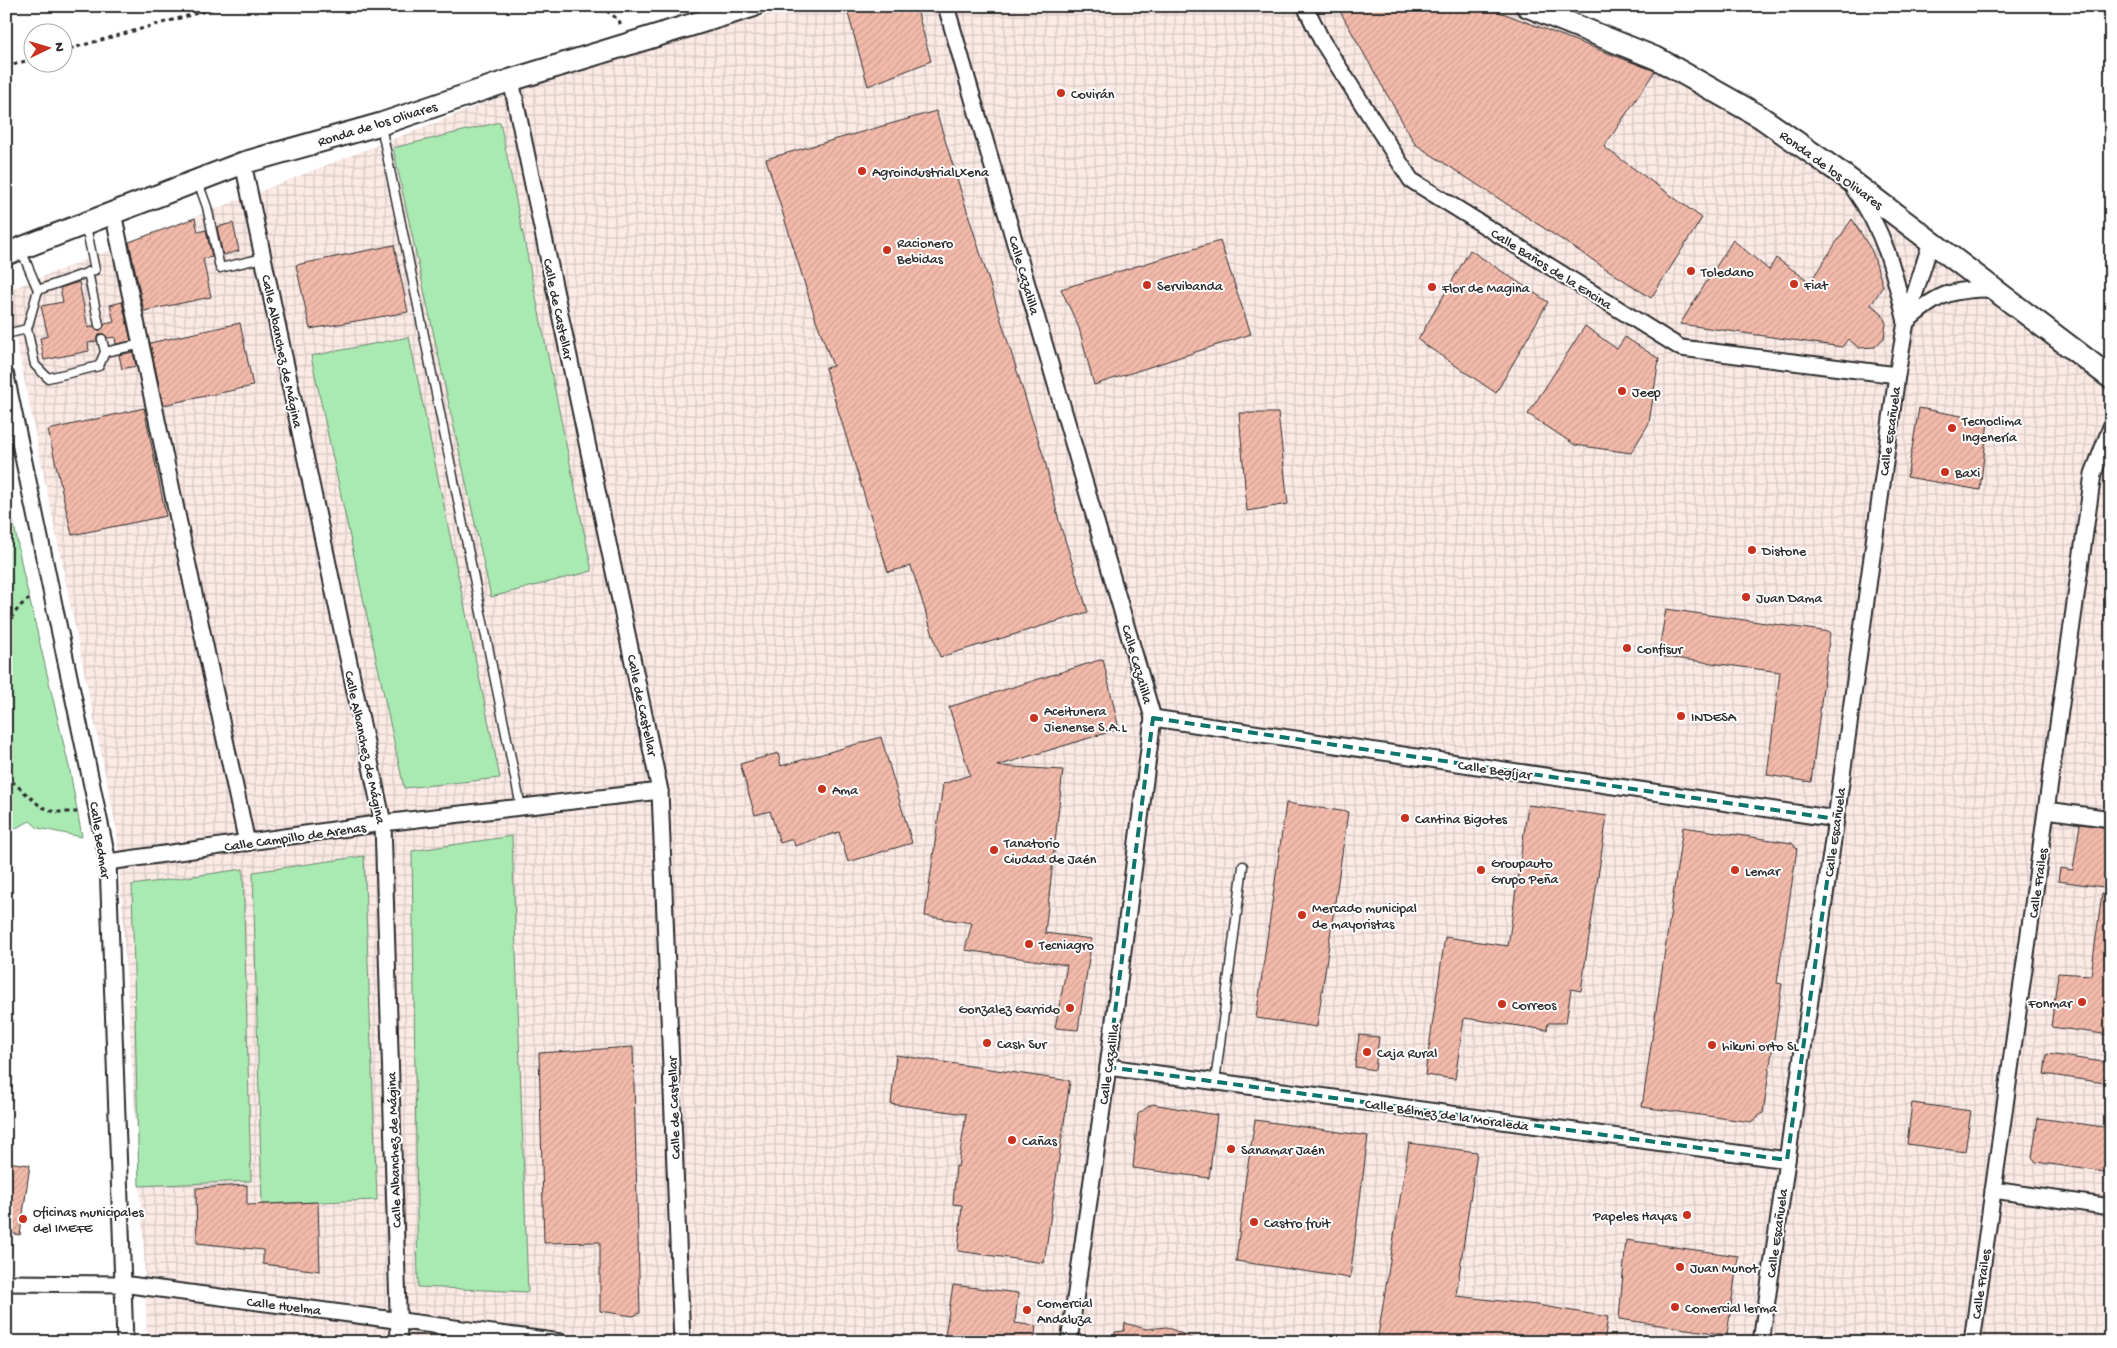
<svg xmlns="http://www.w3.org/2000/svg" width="2117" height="1348" font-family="'Gochi Hand',sans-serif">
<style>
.industrial{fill:url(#industrial-grid)}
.green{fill:#a9e9b2;stroke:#6a8a6e}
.building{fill:url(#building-hatch);stroke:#2b2b2b}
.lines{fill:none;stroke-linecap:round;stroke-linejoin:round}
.service-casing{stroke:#2b2b2b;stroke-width:11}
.minor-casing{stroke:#2b2b2b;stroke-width:19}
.secondary-casing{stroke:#2b2b2b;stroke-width:25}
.path{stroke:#2b2b2b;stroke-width:3;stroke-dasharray:4 4;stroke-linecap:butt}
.service{stroke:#fff;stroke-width:8}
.minor{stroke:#fff;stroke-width:15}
.secondary{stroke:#fff;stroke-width:21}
.rail-casing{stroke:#2b2b2b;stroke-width:5.5}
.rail{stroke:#fff;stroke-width:4;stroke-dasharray:11;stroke-linecap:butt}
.marked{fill:none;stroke:#0f766e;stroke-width:4;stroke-dasharray:10 6;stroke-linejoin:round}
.poi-dot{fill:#c8321e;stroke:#fff;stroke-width:2}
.labels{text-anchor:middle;stroke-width:4;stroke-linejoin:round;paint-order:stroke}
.poi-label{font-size:14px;fill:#2b2b2b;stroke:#fff;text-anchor:start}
.street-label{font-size:14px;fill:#2b2b2b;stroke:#fff}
</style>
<defs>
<pattern id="industrial-grid" width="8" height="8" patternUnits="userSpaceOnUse" patternTransform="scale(1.25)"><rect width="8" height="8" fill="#fbeae6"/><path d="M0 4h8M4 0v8" fill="none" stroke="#d7c9c5"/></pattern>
<pattern id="building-hatch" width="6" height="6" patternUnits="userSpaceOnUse" patternTransform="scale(1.25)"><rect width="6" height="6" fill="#f3baab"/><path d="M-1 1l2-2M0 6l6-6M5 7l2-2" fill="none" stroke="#d0a093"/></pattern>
</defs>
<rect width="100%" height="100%" fill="#fff"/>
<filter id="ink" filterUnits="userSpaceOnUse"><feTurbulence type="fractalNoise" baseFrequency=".02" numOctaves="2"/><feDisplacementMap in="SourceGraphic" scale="10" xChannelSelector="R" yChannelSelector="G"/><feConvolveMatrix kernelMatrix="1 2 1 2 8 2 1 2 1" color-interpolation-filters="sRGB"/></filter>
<g filter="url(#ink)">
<polygon class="industrial" points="797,6 1532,6 1775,129 2111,379 2111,1342 147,1342 144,1252 117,832 6,291 523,88"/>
<g class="green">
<polygon points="500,122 592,571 491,597 393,148"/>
<polygon points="409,337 500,778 404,788 311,356"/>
<polygon points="6,482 23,572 70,771 82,837 38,828 30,821 10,831 6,831"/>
<polygon points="512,836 528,1292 418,1287 412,851"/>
<polygon points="364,856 377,1200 262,1204 253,872"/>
<polygon points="243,869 251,1181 139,1186 132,885"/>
</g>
<g class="building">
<polygon points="846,6 916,6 931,61 868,86"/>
<polygon points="1337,6 1484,6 1655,71 1604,147 1702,218 1651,298 1415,144"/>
<polygon points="936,111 1045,461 1059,521 1088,612 940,657 911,566 888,572 825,368 833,366 815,317 766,159"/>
<polygon points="195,218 198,232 206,230 212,257 203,259 211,297 144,311 129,242"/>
<polygon points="1852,219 1872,251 1883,286 1871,305 1881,312 1886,323 1884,338 1875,347 1859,348 1848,339 1842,347 1680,324 1733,240 1769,270 1776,258 1810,282"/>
<polygon points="233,223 239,251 223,255 217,227"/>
<polygon points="1220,241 1251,334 1094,385 1079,328 1061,289"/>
<polygon points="394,245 408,312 310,329 296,265"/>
<polygon points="1470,250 1548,302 1496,393 1418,340"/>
<polygon points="79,282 88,328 94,326 97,330 101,330 105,324 114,322 110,305 122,302 131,341 116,344 115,337 108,338 104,334 100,334 97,337 97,341 88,343 89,351 44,360 40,338 48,336 41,306 63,302 60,288"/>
<polygon points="240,323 253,386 163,405 150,343"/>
<polygon points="1585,326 1617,349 1625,337 1659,359 1649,423 1631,453 1575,445 1528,414"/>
<polygon points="133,352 136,366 122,369 119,355"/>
<polygon points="144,408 166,516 72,535 48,430"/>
<polygon points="1919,408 1988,421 1980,490 1907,477"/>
<polygon points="1239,413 1278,413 1288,504 1247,511"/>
<polygon points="1666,609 1830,632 1811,782 1767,775 1780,672 1658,656"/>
<polygon points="1103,659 1119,729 997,766 1063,770 1045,933 1092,939 1078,1030 1055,1028 1067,965 965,950 972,923 925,916 943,784 970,775 949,707"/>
<polygon points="881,737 912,843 848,862 839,832 795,846 793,839 780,843 770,811 755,815 740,764 778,753 781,766"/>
<polygon points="1286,803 1348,812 1317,1027 1256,1018"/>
<polygon points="1528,805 1607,816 1581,991 1571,989 1566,1023 1548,1023 1547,1030 1464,1018 1455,1079 1425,1075 1445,937 1508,946"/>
<polygon points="2080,824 2111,828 2111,888 2058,881 2060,868 2073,870"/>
<polygon points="1683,827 1792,843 1797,849 1777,983 1782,984 1763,1113 1751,1122 1642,1107"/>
<polygon points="2102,893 2111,894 2111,1035 2051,1027 2058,973 2091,975"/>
<polygon points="1359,1035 1379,1037 1375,1070 1355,1067"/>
<polygon points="633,1047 640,1313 633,1316 600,1311 600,1242 544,1243 539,1053"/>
<polygon points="2047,1054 2111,1063 2111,1084 2044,1074"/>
<polygon points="896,1055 1070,1081 1044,1263 958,1251 962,1205 953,1204 956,1166 958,1167 966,1114 891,1104"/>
<polygon points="1912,1103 1971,1111 1965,1152 1907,1144"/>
<polygon points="1152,1104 1217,1115 1209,1178 1133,1168 1138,1114"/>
<polygon points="2038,1118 2111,1128 2111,1173 2036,1162 2032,1157"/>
<polygon points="1255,1120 1368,1136 1350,1278 1236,1261 1245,1183"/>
<polygon points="1409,1143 1477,1152 1456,1296 1537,1305 1608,1317 1604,1342 1377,1342"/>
<polygon points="6,1162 30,1165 20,1235 6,1232"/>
<polygon points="247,1185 247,1205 318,1202 320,1271 263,1264 263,1250 197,1243 196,1188"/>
<polygon points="1626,1240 1738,1256 1727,1335 1619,1319"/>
<polygon points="953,1285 1018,1293 1015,1323 1036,1326 1034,1342 944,1342"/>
<polygon points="1125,1323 1146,1329 1167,1327 1200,1342 1115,1342 1115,1332 1124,1331"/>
</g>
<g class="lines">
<defs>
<g id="service">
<polyline points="381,126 521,807"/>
<polyline points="198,182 207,207 220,268 263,258"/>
<polyline points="21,250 38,290 95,270 86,226"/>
<polyline points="88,272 99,325"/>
<polyline points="38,290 27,329 35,365 48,378 99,366 105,352 102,339"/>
<polyline points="6,334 27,329"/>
<polyline points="105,352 142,344"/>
<polyline points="1215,1082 1243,866"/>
</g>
<g id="minor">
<polyline points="946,6 1153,718 1108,1067 1069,1342"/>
<polyline points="1305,6 1322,41 1411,180 1681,348 1897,375"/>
<polyline points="511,80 660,791 682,1342"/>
<polyline points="243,163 383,823 399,1342"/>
<path d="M1854 189C1885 232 1894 271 1906 322 1937 294 1951 289 1992 289"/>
<polyline points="113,213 247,843"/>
<polyline points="6,376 108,862 125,1342"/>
<polyline points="1153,718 1836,819"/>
<polyline points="2047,810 2111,819"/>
<polyline points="108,862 383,823 660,791"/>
<polyline points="1108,1067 1787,1160"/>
<polyline points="1993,1190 2111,1207"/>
<polyline points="6,1283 122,1284 561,1342"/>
<polyline points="1761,1342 1836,819 1897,375 1906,322 1931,242"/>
<polyline points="1972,1342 2093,474 2111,427"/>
</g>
<g id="secondary">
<polyline points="1527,6 1658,59 1759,116 1842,174 2111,378"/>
<polyline points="6,254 243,163 381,124 511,80 753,6"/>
</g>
</defs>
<use href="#service" class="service-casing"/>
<use href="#minor" class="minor-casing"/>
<use href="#secondary" class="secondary-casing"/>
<g class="path">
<polyline points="600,6 619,20 621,27"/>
<polyline points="62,51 223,6"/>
<polyline points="6,67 32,59"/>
<polyline points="6,625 20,606 29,599"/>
<polyline points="6,776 40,806 54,812 77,812"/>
<polyline points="1064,861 1071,862"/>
</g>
<use href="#service" class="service"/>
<use href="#minor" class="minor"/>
<use href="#secondary" class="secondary"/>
<defs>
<polyline id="rail" points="2097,6 2111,17"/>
</defs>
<use href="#rail" class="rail-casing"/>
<use href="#rail" class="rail"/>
</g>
</g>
<path class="marked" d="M1153 718 1836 819 1787 1160 1108 1067Z"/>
<g class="poi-dot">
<circle cx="1061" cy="93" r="5"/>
<circle cx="862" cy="171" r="5"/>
<circle cx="887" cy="250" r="5"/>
<circle cx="1691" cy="271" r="5"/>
<circle cx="1794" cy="284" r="5"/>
<circle cx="1147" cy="285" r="5"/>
<circle cx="1432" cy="287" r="5"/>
<circle cx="1622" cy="391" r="5"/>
<circle cx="1952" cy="428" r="5"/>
<circle cx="1945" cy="472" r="5"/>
<circle cx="1752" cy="550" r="5"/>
<circle cx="1746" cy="597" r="5"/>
<circle cx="1627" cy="648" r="5"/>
<circle cx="1681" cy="716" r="5"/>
<circle cx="1034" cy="718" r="5"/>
<circle cx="822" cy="789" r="5"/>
<circle cx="1405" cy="818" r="5"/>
<circle cx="994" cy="850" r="5"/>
<circle cx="1481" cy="870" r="5"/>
<circle cx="1735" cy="870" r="5"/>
<circle cx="1302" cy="915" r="5"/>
<circle cx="1029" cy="944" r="5"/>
<circle cx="2082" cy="1002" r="5"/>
<circle cx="1502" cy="1004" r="5"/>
<circle cx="1070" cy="1008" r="5"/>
<circle cx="987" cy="1043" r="5"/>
<circle cx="1712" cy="1045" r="5"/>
<circle cx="1367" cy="1052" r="5"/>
<circle cx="1012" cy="1140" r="5"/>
<circle cx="1231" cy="1149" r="5"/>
<circle cx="1687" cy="1215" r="5"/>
<circle cx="23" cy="1219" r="5"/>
<circle cx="1254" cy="1222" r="5"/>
<circle cx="1680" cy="1267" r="5"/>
<circle cx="1675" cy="1307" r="5"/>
<circle cx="1027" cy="1310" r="5"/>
</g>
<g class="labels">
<g class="poi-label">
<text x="1071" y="98">Covirán</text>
<text x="872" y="176">AgroindustrialLxena</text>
<text x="897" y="247">Racionero<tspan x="897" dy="16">Bebidas</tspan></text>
<text x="1701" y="276">Toledano</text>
<text x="1804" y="289">Fiat</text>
<text x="1157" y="290">Servibanda</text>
<text x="1442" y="292">Flor de Magina</text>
<text x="1632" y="396">Jeep</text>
<text x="1962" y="425">Tecnoclima<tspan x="1962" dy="16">Ingenería</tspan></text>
<text x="1955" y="477">Baxi</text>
<text x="1762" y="555">Distone</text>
<text x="1756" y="602">Juan Dama</text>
<text x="1637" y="653">Confisur</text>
<text x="1044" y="715">Aceitunera<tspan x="1044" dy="16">Jienense S.A.L</tspan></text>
<text x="1691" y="721">INDESA</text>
<text x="832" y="794">Ama</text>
<text x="1415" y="823">Cantina Bigotes</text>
<text x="1004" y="847">Tanatorio<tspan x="1004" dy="16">Ciudad de Jaén</tspan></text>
<text x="1491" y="867">Groupauto<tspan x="1491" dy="16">Grupo Peña</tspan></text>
<text x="1745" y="875">Lemar</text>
<text x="1312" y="912">Mercado municipal<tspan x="1312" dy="16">de mayoristas</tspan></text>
<text x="1039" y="949">Tecniagro</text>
<text x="2072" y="1007" text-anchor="end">Fonmar</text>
<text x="1512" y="1009">Correos</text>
<text x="1060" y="1013" text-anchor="end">Gonzalez Garrido</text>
<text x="997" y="1048">Cash Sur</text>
<text x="1722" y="1050">hikuni orto SL</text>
<text x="1377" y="1057">Caja Rural</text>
<text x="1022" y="1145">Cañas</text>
<text x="1241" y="1154">Sanamar Jaén</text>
<text x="33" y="1216">Oficinas municipales<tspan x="33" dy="16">del IMEFE</tspan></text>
<text x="1677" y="1220" text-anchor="end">Papeles Hayas</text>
<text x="1264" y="1227">Castro fruit</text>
<text x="1690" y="1272">Juan Munot</text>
<text x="1037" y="1307">Comercial<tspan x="1037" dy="16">Andaluza</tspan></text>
<text x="1685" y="1312">Comercial lerma</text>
</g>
<g class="street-label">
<text transform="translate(377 123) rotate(-17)" y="5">Ronda de los Olivares</text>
<text transform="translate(1832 169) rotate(36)" y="5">Ronda de los Olivares</text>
<text transform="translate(1552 268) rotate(32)" y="5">Calle Baños de la Encina</text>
<text transform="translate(1025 275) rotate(74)" y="5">Calle Cazalilla</text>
<text transform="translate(559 309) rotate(78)" y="5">Calle de Castellar</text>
<text transform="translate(283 351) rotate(78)" y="5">Calle Albanchez de Mágina</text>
<text transform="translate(1889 431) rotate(-82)" y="5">Calle Escañuela</text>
<text transform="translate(1138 664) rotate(74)" y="5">Calle Cazalilla</text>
<text transform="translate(643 705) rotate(78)" y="5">Calle de Castellar</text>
<text transform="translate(366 747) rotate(78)" y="5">Calle Albanchez de Mágina</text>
<text transform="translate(1495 769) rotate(8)" y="5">Calle Begíjar</text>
<text transform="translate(1834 832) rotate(-82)" y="5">Calle Escañuela</text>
<text transform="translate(295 836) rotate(-8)" y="5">Calle Campillo de Arenas</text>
<text transform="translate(101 840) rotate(81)" y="5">Calle Bedmar</text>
<text transform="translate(2037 883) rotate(-82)" y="5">Calle Frailes</text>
<text transform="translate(1108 1064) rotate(-82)" y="5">Calle Cazalilla</text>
<text transform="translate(673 1108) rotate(-92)" y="5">Calle de Castellar</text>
<text transform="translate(1447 1114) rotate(8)" y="5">Calle Bélmez de la Moraleda</text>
<text transform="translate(393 1150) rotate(-92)" y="5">Calle Albanchez de Mágina</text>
<text transform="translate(1776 1233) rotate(-82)" y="5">Calle Escañuela</text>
<text transform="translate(1980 1284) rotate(-82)" y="5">Calle Frailes</text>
<text transform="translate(284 1305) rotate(7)" y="5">Calle Huelma</text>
</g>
</g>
<rect width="2117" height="1348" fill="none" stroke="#fff" stroke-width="25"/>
<rect x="12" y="12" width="2092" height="1323" fill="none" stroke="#2b2b2b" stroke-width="2" filter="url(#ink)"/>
<g transform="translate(48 48) rotate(85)"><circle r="24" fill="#ffffff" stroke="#aaaaaa"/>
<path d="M0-4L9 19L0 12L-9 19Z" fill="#c8321e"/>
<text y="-8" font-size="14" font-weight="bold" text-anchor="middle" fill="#2b2b2b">N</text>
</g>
</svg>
